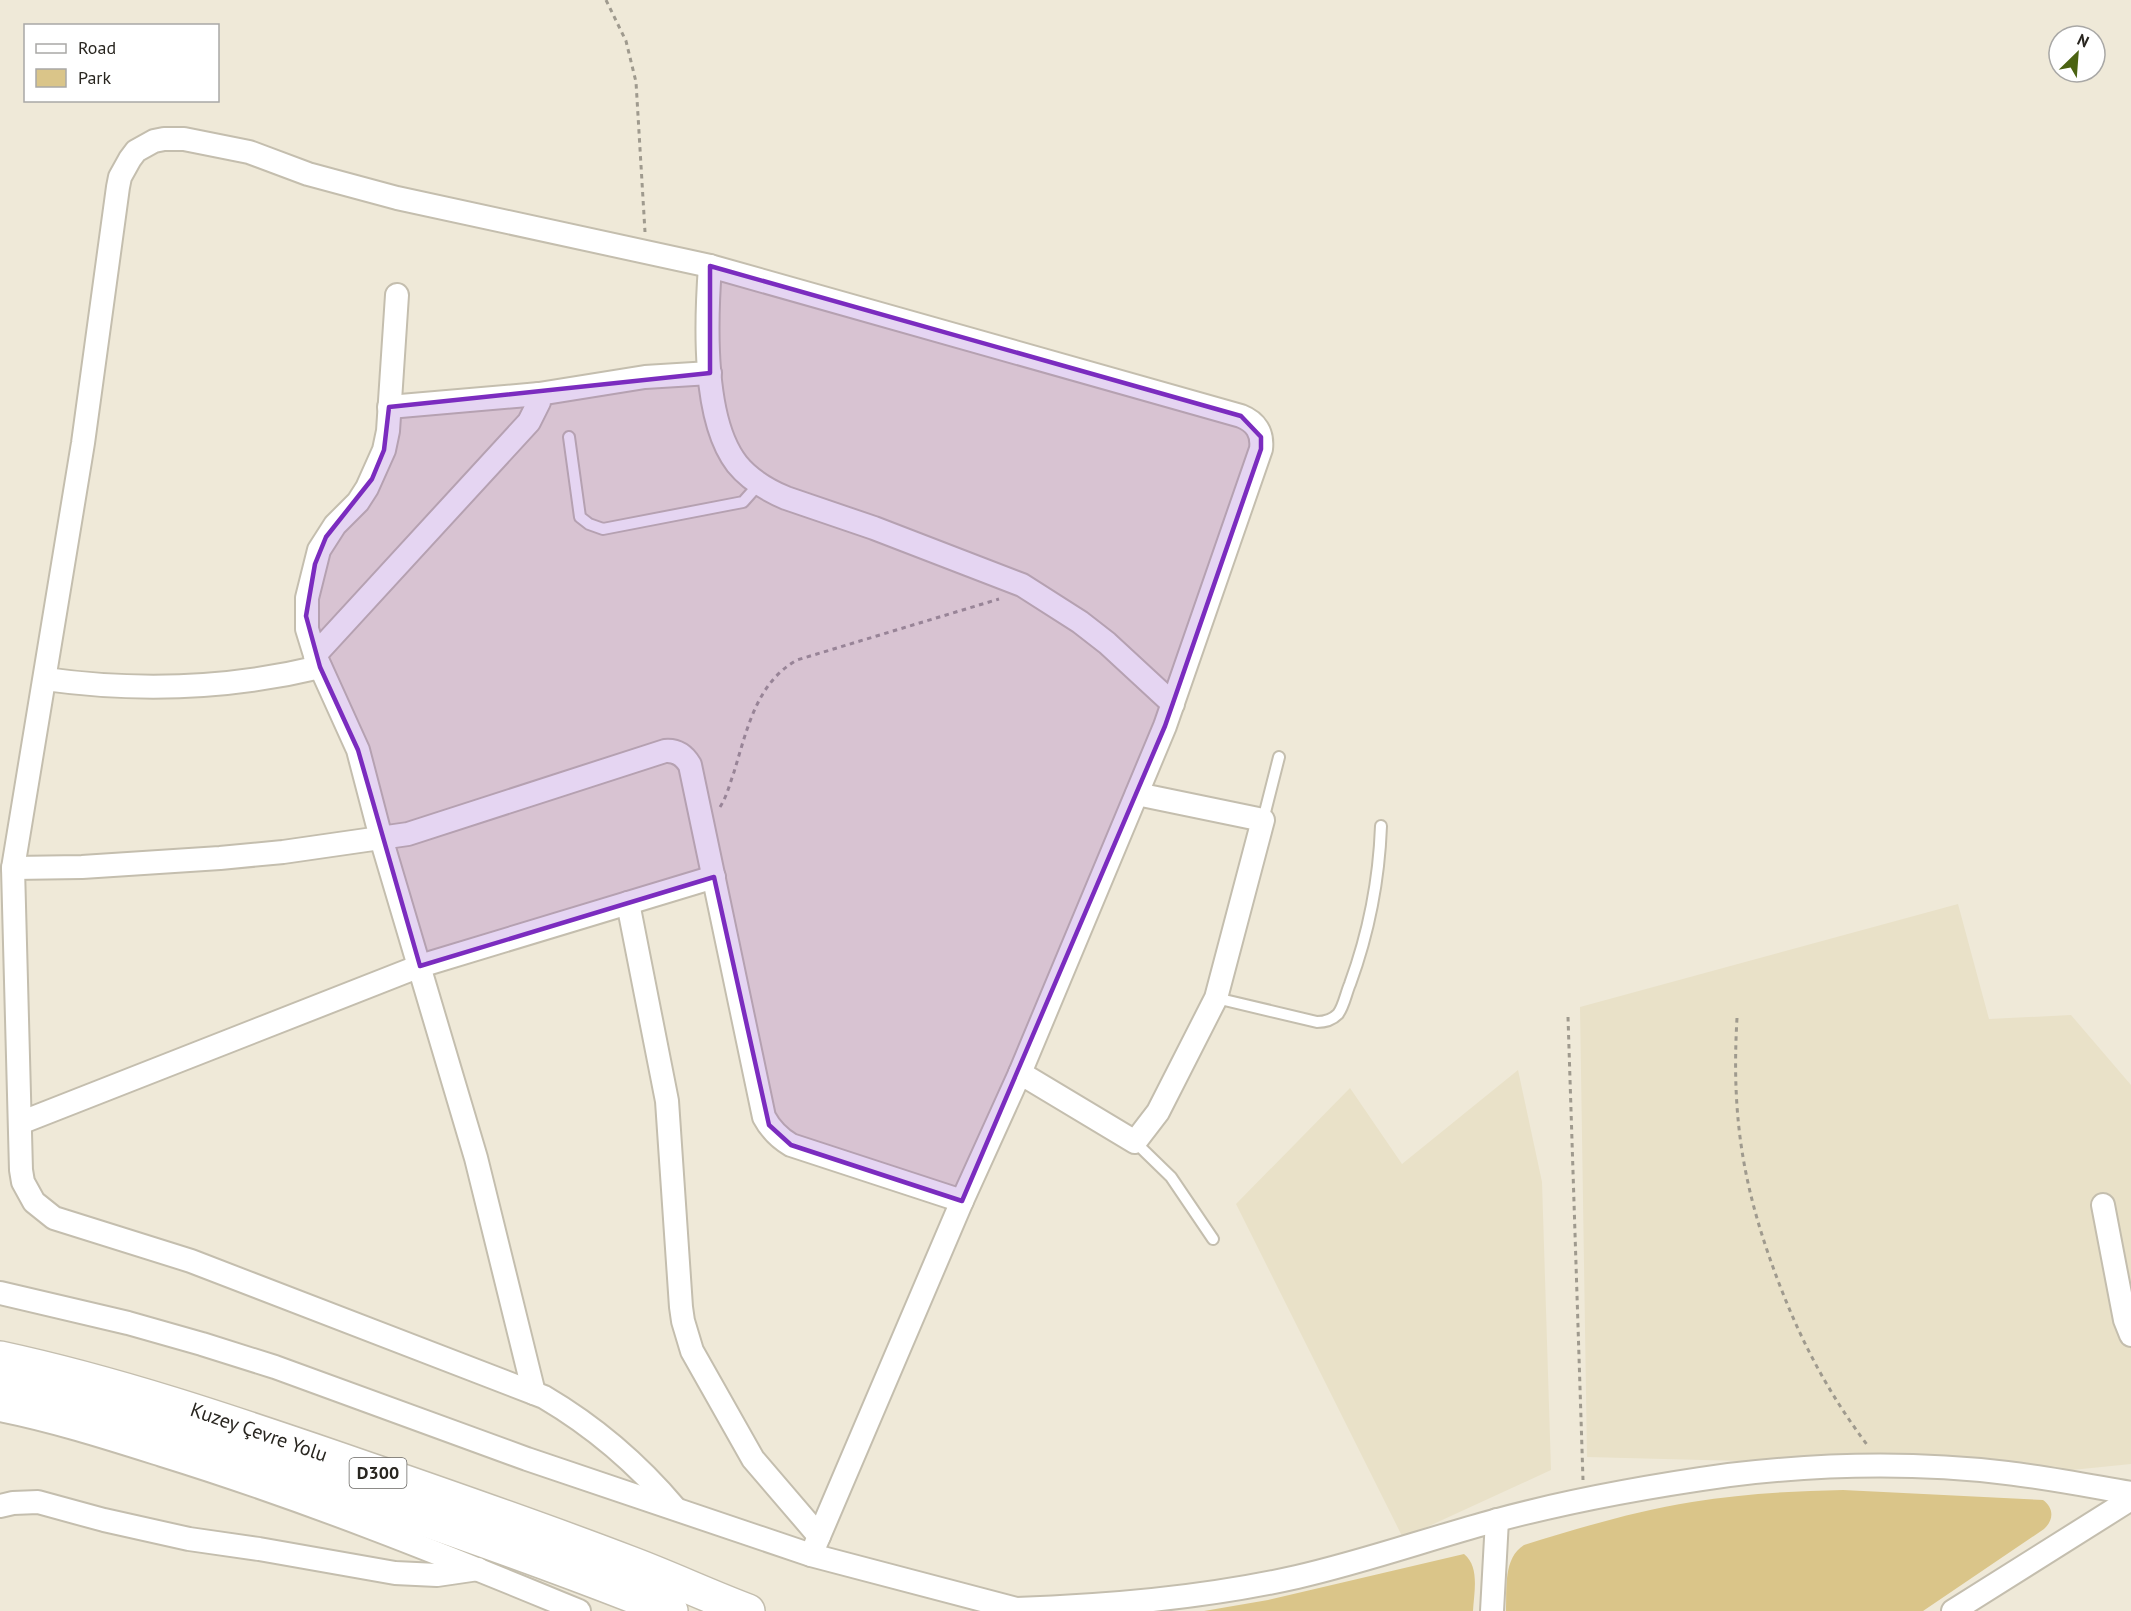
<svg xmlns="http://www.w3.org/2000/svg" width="2131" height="1611" font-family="'PT Sans',sans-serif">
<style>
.built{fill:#e9e1c8}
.green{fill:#dac589}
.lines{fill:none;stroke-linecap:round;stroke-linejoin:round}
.lane-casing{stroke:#c4beae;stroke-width:14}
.street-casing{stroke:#c4beae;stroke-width:26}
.highway-casing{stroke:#c4beae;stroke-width:36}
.path{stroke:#9f9a8e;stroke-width:3;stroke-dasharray:4.5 4.5;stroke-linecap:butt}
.lane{stroke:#fff;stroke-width:10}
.street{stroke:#fff;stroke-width:22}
.highway{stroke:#fff;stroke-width:33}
.marked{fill:#7b2cbf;fill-opacity:0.2;stroke:#7b2cbf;stroke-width:4.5;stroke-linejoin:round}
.labels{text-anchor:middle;stroke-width:6;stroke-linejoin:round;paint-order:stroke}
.shield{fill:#fff;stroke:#696763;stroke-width:1.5}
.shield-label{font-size:18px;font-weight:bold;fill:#292620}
.street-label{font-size:20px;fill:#292620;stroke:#fff}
</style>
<rect width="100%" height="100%" fill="#efe9d8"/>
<g class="built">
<polygon points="1958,904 1989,1019 2071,1015 2131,1085 2131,1464 2052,1472 1896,1465 1587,1457 1580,1007"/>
<polygon points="1518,1070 1542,1182 1551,1470 1403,1538 1236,1204 1350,1088 1402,1164"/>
</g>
<g class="green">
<path d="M1843 1490 2043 1500C2054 1508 2054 1520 2044 1529L1923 1611H1506C1507 1589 1503 1558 1524 1545 1579 1528 1635 1511 1692 1502 1742 1494 1792 1491 1843 1490Z"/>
<path d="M1464 1554C1480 1567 1474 1592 1473 1611H1204L1268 1600Z"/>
</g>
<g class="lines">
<defs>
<g id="lane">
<polyline points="569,437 580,517 589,524 603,529 743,502 759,484"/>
<polyline points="1263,820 1279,757"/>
<path d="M1216 998 1317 1022C1325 1022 1332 1020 1338 1014 1344 1006 1346 993 1350 984 1369 932 1379 881 1381 826"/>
<polyline points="1135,1142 1171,1177 1213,1239"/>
</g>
<g id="street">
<path d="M710 266C706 321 702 419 737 464 750 480 767 490 786 498L874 528 1022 585 1080 622 1107 643 1173 704"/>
<polyline points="397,295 388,431 384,450 367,488 358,502 335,525 319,550 307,598 307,629 315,655 358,750 381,838 476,1158 534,1393"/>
<polyline points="389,407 539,394 645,377 710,373"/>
<polyline points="315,655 529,422 539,402 539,394"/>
<path d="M45 679C138 692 229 689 320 667"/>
<path d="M13 868 82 867 220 858 283 852 408 834 665 751C676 750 684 755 690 765L764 1117C771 1130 779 1138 791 1145L962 1201"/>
<polyline points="628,903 667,1101 681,1307 683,1321 692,1351 753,1459 819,1536"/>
<polyline points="1020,1073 1135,1142 1158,1112 1216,998 1263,820 1137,794"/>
<polyline points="20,1123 420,966 714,877"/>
<polyline points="2103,1205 2125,1320 2131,1335"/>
<polyline points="0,1293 128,1323 202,1344 275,1367 527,1459 811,1555 1024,1611"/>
<path d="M0 1410C55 1421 108 1438 162 1455 304 1499 442 1554 579 1611"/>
<polyline points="0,1506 13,1503 38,1502 104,1520 189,1539 259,1549 395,1573 437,1575 478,1569"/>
<path d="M675 1508C637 1463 595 1427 544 1397L191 1261 54 1218 34 1202 23 1182 21 1170 13 868 83 443 118 187 120 177 130 159 136 151 154 141 164 139H184L249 152 308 174 397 198 710 266 1241 416C1256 422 1263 433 1261 449L1165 726 1020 1073 962 1201 811 1555"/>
<path d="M1015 1609C1110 1606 1204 1598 1297 1577 1363 1562 1428 1539 1494 1521 1571 1500 1650 1486 1729 1475 1820 1464 1916 1462 2007 1473 2049 1478 2090 1486 2131 1493"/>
<polyline points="1492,1611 1497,1520"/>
<polyline points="1953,1611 2131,1499"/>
</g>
<g id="highway">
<path d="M0 1358C116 1383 228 1421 339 1459 437 1493 534 1526 630 1563 670 1578 708 1596 748 1611"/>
<path d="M0 1390C118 1415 233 1454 347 1493 456 1530 564 1568 671 1611"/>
</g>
</defs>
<use href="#lane" class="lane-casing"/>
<use href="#street" class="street-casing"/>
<use href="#highway" class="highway-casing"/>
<g class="path">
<polyline points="606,0 626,41 636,82 645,232"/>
<path d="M720 807C727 796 730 783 734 772 747 730 756 683 797 660L999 599"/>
<polyline points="1568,1017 1583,1480"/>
<path d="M1737 1018C1731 1122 1744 1194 1782 1291 1804 1347 1831 1397 1868 1446"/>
</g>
<use href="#lane" class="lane"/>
<use href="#street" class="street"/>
<use href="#highway" class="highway"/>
</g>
<path class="marked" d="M710 266 1241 416 1261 437V449L1165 726 962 1201 791 1145 769 1125 714 877 420 966 358 750 320 667 306 616 315 564 326 537 372 479 384 450 389 407 710 373Z"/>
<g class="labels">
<rect class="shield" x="349.5" y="1458" width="57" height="30" rx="4.5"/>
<g class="shield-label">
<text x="378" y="1479">D300</text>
</g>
<g class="street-label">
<text transform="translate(259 1432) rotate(19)" y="7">Kuzey Çevre Yolu</text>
</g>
</g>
<rect x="24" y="24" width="195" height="78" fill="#ffffff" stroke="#a9a8a6" stroke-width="1.5"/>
<rect x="36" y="44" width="30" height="9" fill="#ffffff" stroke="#a9a8a6" stroke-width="1.5"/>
<text x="78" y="54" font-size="18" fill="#292620">Road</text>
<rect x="36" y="69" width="30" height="18" fill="#dac589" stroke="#a9a8a6" stroke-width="1.5"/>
<text x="78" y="84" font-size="18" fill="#292620">Park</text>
<g transform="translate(2077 54) rotate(25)"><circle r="28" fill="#ffffff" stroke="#a9a8a6" stroke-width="1.5"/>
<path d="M0-4.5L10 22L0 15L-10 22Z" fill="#4b6312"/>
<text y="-9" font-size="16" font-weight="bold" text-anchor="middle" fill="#292620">N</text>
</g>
</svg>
